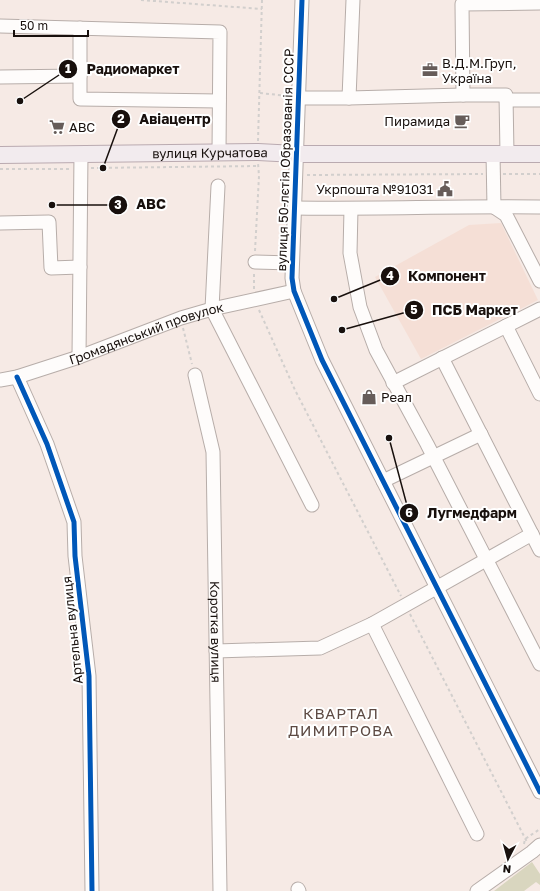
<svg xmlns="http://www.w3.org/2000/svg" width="540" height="891" font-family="'Golos Text',sans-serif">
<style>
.built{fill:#f5dfd6}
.green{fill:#d9d6bf}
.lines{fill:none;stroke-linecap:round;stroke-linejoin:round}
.minor-casing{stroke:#b7ada9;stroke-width:15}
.major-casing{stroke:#baaab0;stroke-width:18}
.path{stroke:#d2cfcd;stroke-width:2;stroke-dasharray:3 3;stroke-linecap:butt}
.minor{stroke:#fefcfb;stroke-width:13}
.major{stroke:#f2ebee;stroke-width:16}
.cycleway-casing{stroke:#fff;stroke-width:8}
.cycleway{stroke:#0057b8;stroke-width:5}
.labels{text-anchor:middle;stroke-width:4;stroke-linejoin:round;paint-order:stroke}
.poi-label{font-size:13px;fill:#18100d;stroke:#fff;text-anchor:start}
.street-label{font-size:13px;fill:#18100d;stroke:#fff}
.quarter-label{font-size:15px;letter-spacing:1px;fill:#5d4a43;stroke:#fff}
.leader{fill:none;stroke:#18100d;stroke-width:1.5}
.callout-dot{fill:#18100d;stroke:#fff;stroke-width:1.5}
.mark-label{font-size:12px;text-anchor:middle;font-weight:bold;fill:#fff}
.callout-label{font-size:14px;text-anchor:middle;font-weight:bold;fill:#18100d;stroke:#fff;stroke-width:4;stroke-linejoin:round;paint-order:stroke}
</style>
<rect width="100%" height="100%" fill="#f6eae5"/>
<polygon class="built" points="501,223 538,300 421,359 375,277 469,225"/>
<polygon class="green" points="532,862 540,874 540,885 536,882 524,891 494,891"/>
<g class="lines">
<defs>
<g id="minor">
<polyline points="302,0 292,278 294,291 322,360 540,792"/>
<polyline points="0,26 220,32 219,152"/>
<polyline points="80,28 80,99 219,101"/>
<polyline points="0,77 80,76"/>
<polyline points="298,98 349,98 463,95"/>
<polyline points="349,98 353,0"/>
<polyline points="506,100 540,100"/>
<polyline points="493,154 494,207"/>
<polyline points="507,154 506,95 463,95 462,4 540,3"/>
<polyline points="218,186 212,309 312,505"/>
<polyline points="494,207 506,215 540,281"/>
<path d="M294 208C376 209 458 206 540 207"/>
<polyline points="351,209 350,253 360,307 376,350 427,444 540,664"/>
<polyline points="0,223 49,222 51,268 80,267"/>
<polyline points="255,262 292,263"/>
<polyline points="506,326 540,394"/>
<polyline points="79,357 81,154"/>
<polyline points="442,358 540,550"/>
<path id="s1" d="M195 375 213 452 220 891"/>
<polyline points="17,377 47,444 74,522 75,556 89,676 92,891"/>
<path id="s2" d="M0 380 17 377 79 357 181 318 212 309 294 291"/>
<polyline points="393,383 540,309"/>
<polyline points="383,481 481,434"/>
<polyline points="372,624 477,834"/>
<polyline points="216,651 320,648 372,624 532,534"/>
<polyline points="298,889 299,891"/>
<polyline points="477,891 532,852 540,845"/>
</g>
<g id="major">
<path id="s3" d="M0 155 258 152 296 154H540"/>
</g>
</defs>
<use href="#minor" class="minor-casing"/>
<use href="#major" class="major-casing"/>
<g class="path">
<polyline points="141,0 262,9"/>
<polyline points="260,93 288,96"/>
<polyline points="258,141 262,0"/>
<polyline points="91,168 258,166"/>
<polyline points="0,169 71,169"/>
<polyline points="503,174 540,174"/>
<polyline points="307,175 483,174"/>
<polyline points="255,251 259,176 258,163"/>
<polyline points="254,289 254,273"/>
<polyline points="259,310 295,390 401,596"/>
<polyline points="183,328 192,364"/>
<polyline points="410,614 527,842"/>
<polyline points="524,844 525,839 540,829"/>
</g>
<use href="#minor" class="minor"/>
<use href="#major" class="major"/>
<defs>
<g id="cycleway">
<polyline points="302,0 292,278 294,291 322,360 540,792"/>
<polyline points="17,377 47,444 74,522 75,556 89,676 92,891"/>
</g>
</defs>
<use href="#cycleway" class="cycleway-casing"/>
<use href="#cycleway" class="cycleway"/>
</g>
<defs>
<symbol id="office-bare" viewBox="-9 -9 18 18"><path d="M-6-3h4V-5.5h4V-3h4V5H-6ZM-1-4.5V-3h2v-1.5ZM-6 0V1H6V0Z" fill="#665c59" stroke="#fff" stroke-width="2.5" paint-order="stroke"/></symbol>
<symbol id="cafe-bare" viewBox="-9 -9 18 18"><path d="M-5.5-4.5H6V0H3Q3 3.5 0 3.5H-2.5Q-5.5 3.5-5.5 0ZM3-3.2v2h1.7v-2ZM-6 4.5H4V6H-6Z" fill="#665c59" stroke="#fff" stroke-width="2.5" paint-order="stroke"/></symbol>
<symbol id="supermarket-bare" viewBox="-9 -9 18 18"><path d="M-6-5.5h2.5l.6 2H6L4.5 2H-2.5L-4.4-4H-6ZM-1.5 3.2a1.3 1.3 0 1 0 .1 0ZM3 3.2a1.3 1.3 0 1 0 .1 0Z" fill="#665c59" stroke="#fff" stroke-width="2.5" paint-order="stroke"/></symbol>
<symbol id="civic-bare" viewBox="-9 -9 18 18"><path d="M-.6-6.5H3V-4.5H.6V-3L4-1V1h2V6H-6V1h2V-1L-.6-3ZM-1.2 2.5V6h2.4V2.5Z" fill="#665c59" stroke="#fff" stroke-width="2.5" paint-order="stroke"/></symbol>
<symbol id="shop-bare" viewBox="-9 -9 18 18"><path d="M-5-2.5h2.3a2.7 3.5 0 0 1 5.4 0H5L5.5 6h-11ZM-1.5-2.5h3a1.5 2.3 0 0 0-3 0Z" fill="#665c59" stroke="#fff" stroke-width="2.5" paint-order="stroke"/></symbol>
</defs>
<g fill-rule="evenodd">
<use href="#office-bare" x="419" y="59" width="22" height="22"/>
<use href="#cafe-bare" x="451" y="110" width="22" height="22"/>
<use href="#supermarket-bare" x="46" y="116" width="22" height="22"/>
<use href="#civic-bare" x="434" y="178" width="22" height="22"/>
<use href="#shop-bare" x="358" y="386" width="22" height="22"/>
</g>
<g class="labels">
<g class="poi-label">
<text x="442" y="68">В.Д.М.Груп,<tspan x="442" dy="15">Україна</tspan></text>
<text x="450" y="126" text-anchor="end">Пирамида</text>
<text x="69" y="132">АВС</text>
<text x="433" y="194" text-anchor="end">Укрпошта №91031</text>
<text x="381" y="402">Реал</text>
</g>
<g class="street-label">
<text dy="5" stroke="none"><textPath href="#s3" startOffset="210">вулиця Курчатова</textPath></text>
<text transform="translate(285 160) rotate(-88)" y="5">вулиця 50-лєтія Образованія СССР</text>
<text dy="5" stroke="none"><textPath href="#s2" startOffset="154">Громадянський провулок</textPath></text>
<text transform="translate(72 630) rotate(-96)" y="5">Артельна вулиця</text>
<text dy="5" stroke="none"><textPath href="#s1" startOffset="259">Коротка вулиця</textPath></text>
</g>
<g class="quarter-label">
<text x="341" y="719">КВАРТАЛ<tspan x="341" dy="17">ДИМИТРОВА</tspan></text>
</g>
</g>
<path class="leader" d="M20 101L68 69M103 168L121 119M52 205L118 205M334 299L390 276M342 330L414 310M389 438L409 513"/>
<g class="callout-dot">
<circle cx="20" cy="101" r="4"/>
<circle cx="103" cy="168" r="4"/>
<circle cx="52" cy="205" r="4"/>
<circle cx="334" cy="299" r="4"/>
<circle cx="342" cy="330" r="4"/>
<circle cx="389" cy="438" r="4"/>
<circle cx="68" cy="69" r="10"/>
<circle cx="121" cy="119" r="10"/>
<circle cx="118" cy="205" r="10"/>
<circle cx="390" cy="276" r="10"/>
<circle cx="414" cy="310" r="10"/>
<circle cx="409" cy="513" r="10"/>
</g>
<g class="mark-label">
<text x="68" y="73">1</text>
<text x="121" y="123">2</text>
<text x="118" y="209">3</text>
<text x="390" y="280">4</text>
<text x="414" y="314">5</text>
<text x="409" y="517">6</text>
</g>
<g class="callout-label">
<text x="133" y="74">Радиомаркет</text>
<text x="175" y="124">Авіацентр</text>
<text x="151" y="209">ABC</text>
<text x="447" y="281">Компонент</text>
<text x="475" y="315">ПСБ Маркет</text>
<text x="472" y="518">Лугмедфарм</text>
</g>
<g transform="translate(508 859) rotate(186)" stroke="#ffffff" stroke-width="3" paint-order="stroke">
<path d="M0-3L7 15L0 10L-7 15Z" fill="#18100d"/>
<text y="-6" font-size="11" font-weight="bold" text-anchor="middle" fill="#18100d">N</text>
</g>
<path d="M14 30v6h74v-6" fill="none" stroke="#18100d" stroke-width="2"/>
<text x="20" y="30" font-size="12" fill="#18100d" stroke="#ffffff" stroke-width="3" paint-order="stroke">50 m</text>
</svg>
